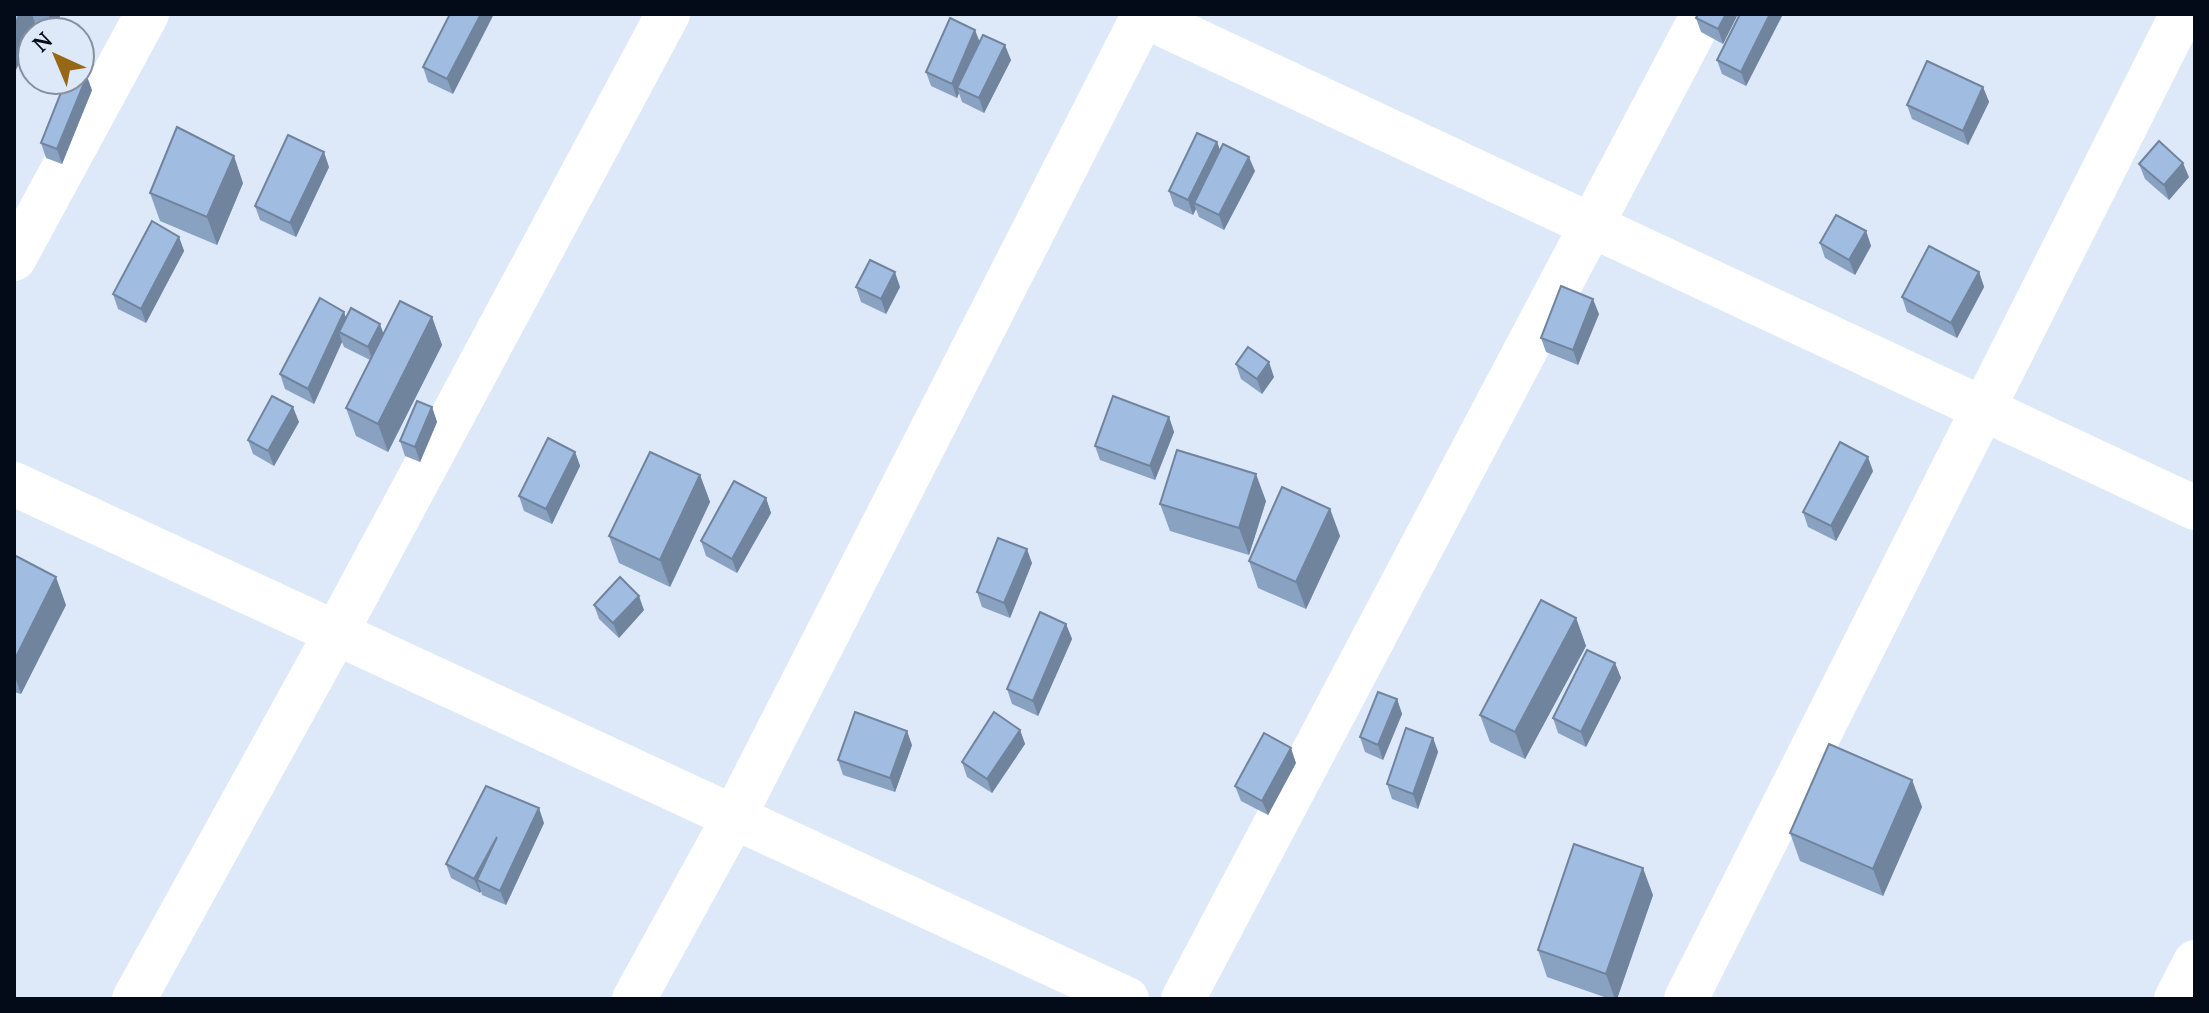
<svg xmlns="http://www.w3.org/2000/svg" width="2209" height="1013" font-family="'PT Serif',serif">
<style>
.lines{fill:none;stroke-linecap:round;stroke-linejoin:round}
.street{stroke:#fff;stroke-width:44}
.wall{fill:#8aa2c2}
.shaded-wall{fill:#70849e}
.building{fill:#a0bce1;stroke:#70849e;stroke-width:2}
</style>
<rect width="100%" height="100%" fill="#dde8f8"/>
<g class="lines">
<g class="street">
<polyline points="1140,14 2195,508"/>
<polyline points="14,259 147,14"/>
<polyline points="14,484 1127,999"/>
<polyline points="134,999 336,633 668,14"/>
<polyline points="634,999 734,817 1144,14"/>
<polyline points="1183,999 1703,14"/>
<polyline points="1686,999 2182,14"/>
<polyline points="2176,999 2195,962"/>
</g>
</g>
<g class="wall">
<polygon points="14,14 61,14 54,28 36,27 32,32 32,36 14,74"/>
<polygon points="450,14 453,94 428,82 423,67"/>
<polygon points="1698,14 1738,14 1723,44 1701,32 1696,18"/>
<polygon points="1740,14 1783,14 1746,86 1722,74 1717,60"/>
<polygon points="980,42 1011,60 984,113 962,102 959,93 957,98 931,86 926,72"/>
<polygon points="1983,87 1989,102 1968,145 1912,119 1907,105"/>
<polygon points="92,90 62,164 46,158 41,143"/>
<polygon points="1217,142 1220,150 1255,171 1224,230 1199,217 1196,209 1193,215 1174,206 1169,191"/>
<polygon points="2139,164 2189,177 2169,200 2145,179"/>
<polygon points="329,167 296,237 260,220 255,206"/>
<polygon points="243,183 217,245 160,221 150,193"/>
<polygon points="1866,231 1871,246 1855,275 1825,258 1820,243"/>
<polygon points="179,237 184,251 146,323 118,309 113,294"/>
<polygon points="1979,272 1984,287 1957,338 1907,312 1902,297"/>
<polygon points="856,287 900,287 886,314 861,302"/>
<polygon points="344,312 346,318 383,333 432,317 442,345 388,452 356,436 346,408 370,360 344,347 342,342 314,404 285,389 280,374"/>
<polygon points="1599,314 1578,365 1546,352 1541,338"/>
<polygon points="1236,364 1274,377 1262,394 1241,379"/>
<polygon points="432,407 437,422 420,462 405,456 400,441"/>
<polygon points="1169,417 1174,432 1155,480 1100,460 1095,446"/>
<polygon points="299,422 274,466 253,454 248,440"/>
<polygon points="575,452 580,466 552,524 524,511 519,496"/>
<polygon points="1873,471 1836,541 1808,527 1803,512"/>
<polygon points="700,475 710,502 670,587 619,563 609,536"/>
<polygon points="766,498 771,513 737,573 706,556 701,541"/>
<polygon points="1266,501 1249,555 1170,531 1160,504"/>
<polygon points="1330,509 1340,536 1306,609 1258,588 1249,561"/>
<polygon points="14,555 66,605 21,694 14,692"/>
<polygon points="1032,563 1010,618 982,607 977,592"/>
<polygon points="594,605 644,610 619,638 599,619"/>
<polygon points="1576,618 1586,646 1525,759 1490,742 1480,715"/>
<polygon points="1066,624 1072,639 1038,716 1012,704 1007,689"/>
<polygon points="1615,663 1621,678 1586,747 1558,733 1553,718"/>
<polygon points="1397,699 1402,714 1383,760 1365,752 1360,737"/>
<polygon points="1020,730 1025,744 992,793 967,777 962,762"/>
<polygon points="1433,738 1438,752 1418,809 1392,799 1387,784"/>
<polygon points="912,745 895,792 843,775 838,760"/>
<polygon points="1296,763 1268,815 1241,801 1235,786"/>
<polygon points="1912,780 1922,807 1883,896 1800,861 1790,833"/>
<polygon points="544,823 506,905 482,895 481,891 480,893 451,878 446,864"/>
<polygon points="1653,895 1617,999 1610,999 1547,977 1538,950"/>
</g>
<g class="shaded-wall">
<polygon points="20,14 32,14 36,27 34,32 32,32 32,36 14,74 14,26"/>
<polygon points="48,14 61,14 54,28"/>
<polygon points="481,14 494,14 453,94 447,79"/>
<polygon points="1726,14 1738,14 1723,44 1718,29"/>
<polygon points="1770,14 1783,14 1746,86 1741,72"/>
<polygon points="975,30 981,45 957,88 959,93 957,98 952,84"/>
<polygon points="1005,45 1011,60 984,113 979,98"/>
<polygon points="87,76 92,90 62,164 57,149"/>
<polygon points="1983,87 1989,102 1968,145 1963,131"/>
<polygon points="1217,142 1222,156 1194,203 1196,209 1193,215 1188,200"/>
<polygon points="324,152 329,167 296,237 290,223"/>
<polygon points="234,156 243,183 217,245 207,217"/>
<polygon points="1249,157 1255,171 1224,230 1219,215"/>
<polygon points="2183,163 2189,177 2169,200 2164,185"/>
<polygon points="1866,231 1871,246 1855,275 1849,260"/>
<polygon points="179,237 184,251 146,323 141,309"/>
<polygon points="895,272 900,287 886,314 881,299"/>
<polygon points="1979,272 1984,287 1957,338 1951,323"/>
<polygon points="1593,299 1599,314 1578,365 1573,350"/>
<polygon points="344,312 349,327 339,332 342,342 314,404 308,389"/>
<polygon points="432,317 442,345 388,452 378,424"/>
<polygon points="380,324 385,338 373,362 368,347"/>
<polygon points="1269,362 1274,377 1262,394 1257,379"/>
<polygon points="293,407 299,422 274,466 268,451"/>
<polygon points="432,407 437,422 420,462 415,447"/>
<polygon points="1169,417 1174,432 1155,480 1150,466"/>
<polygon points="575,452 580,466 552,524 546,509"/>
<polygon points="1868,457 1873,471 1836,541 1831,526"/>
<polygon points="1256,474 1266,501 1249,555 1239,528"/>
<polygon points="700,475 710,502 670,587 660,560"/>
<polygon points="766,498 771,513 737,573 732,559"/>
<polygon points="1330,509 1340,536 1306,609 1296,582"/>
<polygon points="1027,549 1032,563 1010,618 1004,603"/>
<polygon points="56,577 66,605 21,694 14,674 14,661"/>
<polygon points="639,596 644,610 619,638 613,623"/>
<polygon points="1576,618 1586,646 1525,759 1515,732"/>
<polygon points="1066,624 1072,639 1038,716 1033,701"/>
<polygon points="1615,663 1621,678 1586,747 1581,732"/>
<polygon points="1397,699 1402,714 1383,760 1378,745"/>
<polygon points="1020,730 1025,744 992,793 987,779"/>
<polygon points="907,731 912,745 895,792 890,778"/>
<polygon points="1433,738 1438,752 1418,809 1413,794"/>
<polygon points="1291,748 1296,763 1268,815 1262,801"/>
<polygon points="1912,780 1922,807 1883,896 1873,869"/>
<polygon points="539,808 544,823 506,905 500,891"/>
<polygon points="497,837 477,880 481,891 480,893 474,879"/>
<polygon points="1643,868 1653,895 1617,999 1615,999 1606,974"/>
</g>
<g class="building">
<polygon points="14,14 20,14 14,26"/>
<polygon points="450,14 481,14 447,79 423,67"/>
<polygon points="1698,14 1726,14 1718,29 1696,18"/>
<polygon points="1740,14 1770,14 1741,72 1717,60"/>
<polygon points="950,18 975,30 952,84 926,72"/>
<polygon points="983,35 1005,45 979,98 957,88"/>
<polygon points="1927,61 1983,87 1963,131 1907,105"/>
<polygon points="80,73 87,76 57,149 41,143 66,80 80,80"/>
<polygon points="177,127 234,156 207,217 150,193"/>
<polygon points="1197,133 1217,142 1188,200 1169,191"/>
<polygon points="288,135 324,152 290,223 255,206"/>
<polygon points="2159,141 2183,163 2164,185 2139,164"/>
<polygon points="1223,144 1249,157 1219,215 1194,203"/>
<polygon points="1836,215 1866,231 1849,260 1820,243"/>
<polygon points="152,221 179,237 141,309 113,294"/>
<polygon points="1929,246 1979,272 1951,323 1902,297"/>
<polygon points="870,260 895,272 881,299 856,287"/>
<polygon points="1561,286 1593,299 1573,350 1541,338"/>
<polygon points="320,298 344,312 308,389 280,374"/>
<polygon points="400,301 432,317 378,424 346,408"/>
<polygon points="351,308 380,324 368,347 339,332"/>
<polygon points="1248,347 1269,362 1257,379 1236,364"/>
<polygon points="272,396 293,407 268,451 248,440"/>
<polygon points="1113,396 1169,417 1150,466 1095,446"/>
<polygon points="417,401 432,407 415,447 400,441"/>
<polygon points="548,438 575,452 546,509 519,496"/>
<polygon points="1840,442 1868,457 1831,526 1803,512"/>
<polygon points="1177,450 1256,474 1239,528 1160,504"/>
<polygon points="650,452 700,475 660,560 609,536"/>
<polygon points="734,481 766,498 732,559 701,541"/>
<polygon points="1282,487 1330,509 1296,582 1249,561"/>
<polygon points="998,538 1027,549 1004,603 977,592"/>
<polygon points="14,555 56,577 14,661"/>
<polygon points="620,577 639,596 613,623 594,605"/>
<polygon points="1541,600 1576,618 1515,732 1480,715"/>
<polygon points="1040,612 1066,624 1033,701 1007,689"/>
<polygon points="1587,650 1615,663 1581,732 1553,718"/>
<polygon points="1378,692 1397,699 1378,745 1360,737"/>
<polygon points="855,712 907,731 890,778 838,760"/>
<polygon points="994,712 1020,730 987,779 962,762"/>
<polygon points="1406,728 1433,738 1413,794 1387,784"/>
<polygon points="1264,733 1291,748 1262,801 1235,786"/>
<polygon points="1829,744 1912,780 1873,869 1790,833"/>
<polygon points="486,786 539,808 500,891 477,880 497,837 474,879 446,864"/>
<polygon points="1574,844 1643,868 1606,974 1538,950"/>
</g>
<rect width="2209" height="1013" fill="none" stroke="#040b18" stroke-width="32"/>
<g transform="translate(56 56) rotate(316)"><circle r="38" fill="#dde8f8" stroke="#86909e" stroke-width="2"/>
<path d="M0-6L14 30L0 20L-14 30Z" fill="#966816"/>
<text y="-12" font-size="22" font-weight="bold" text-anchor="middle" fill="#040b18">N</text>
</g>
</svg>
